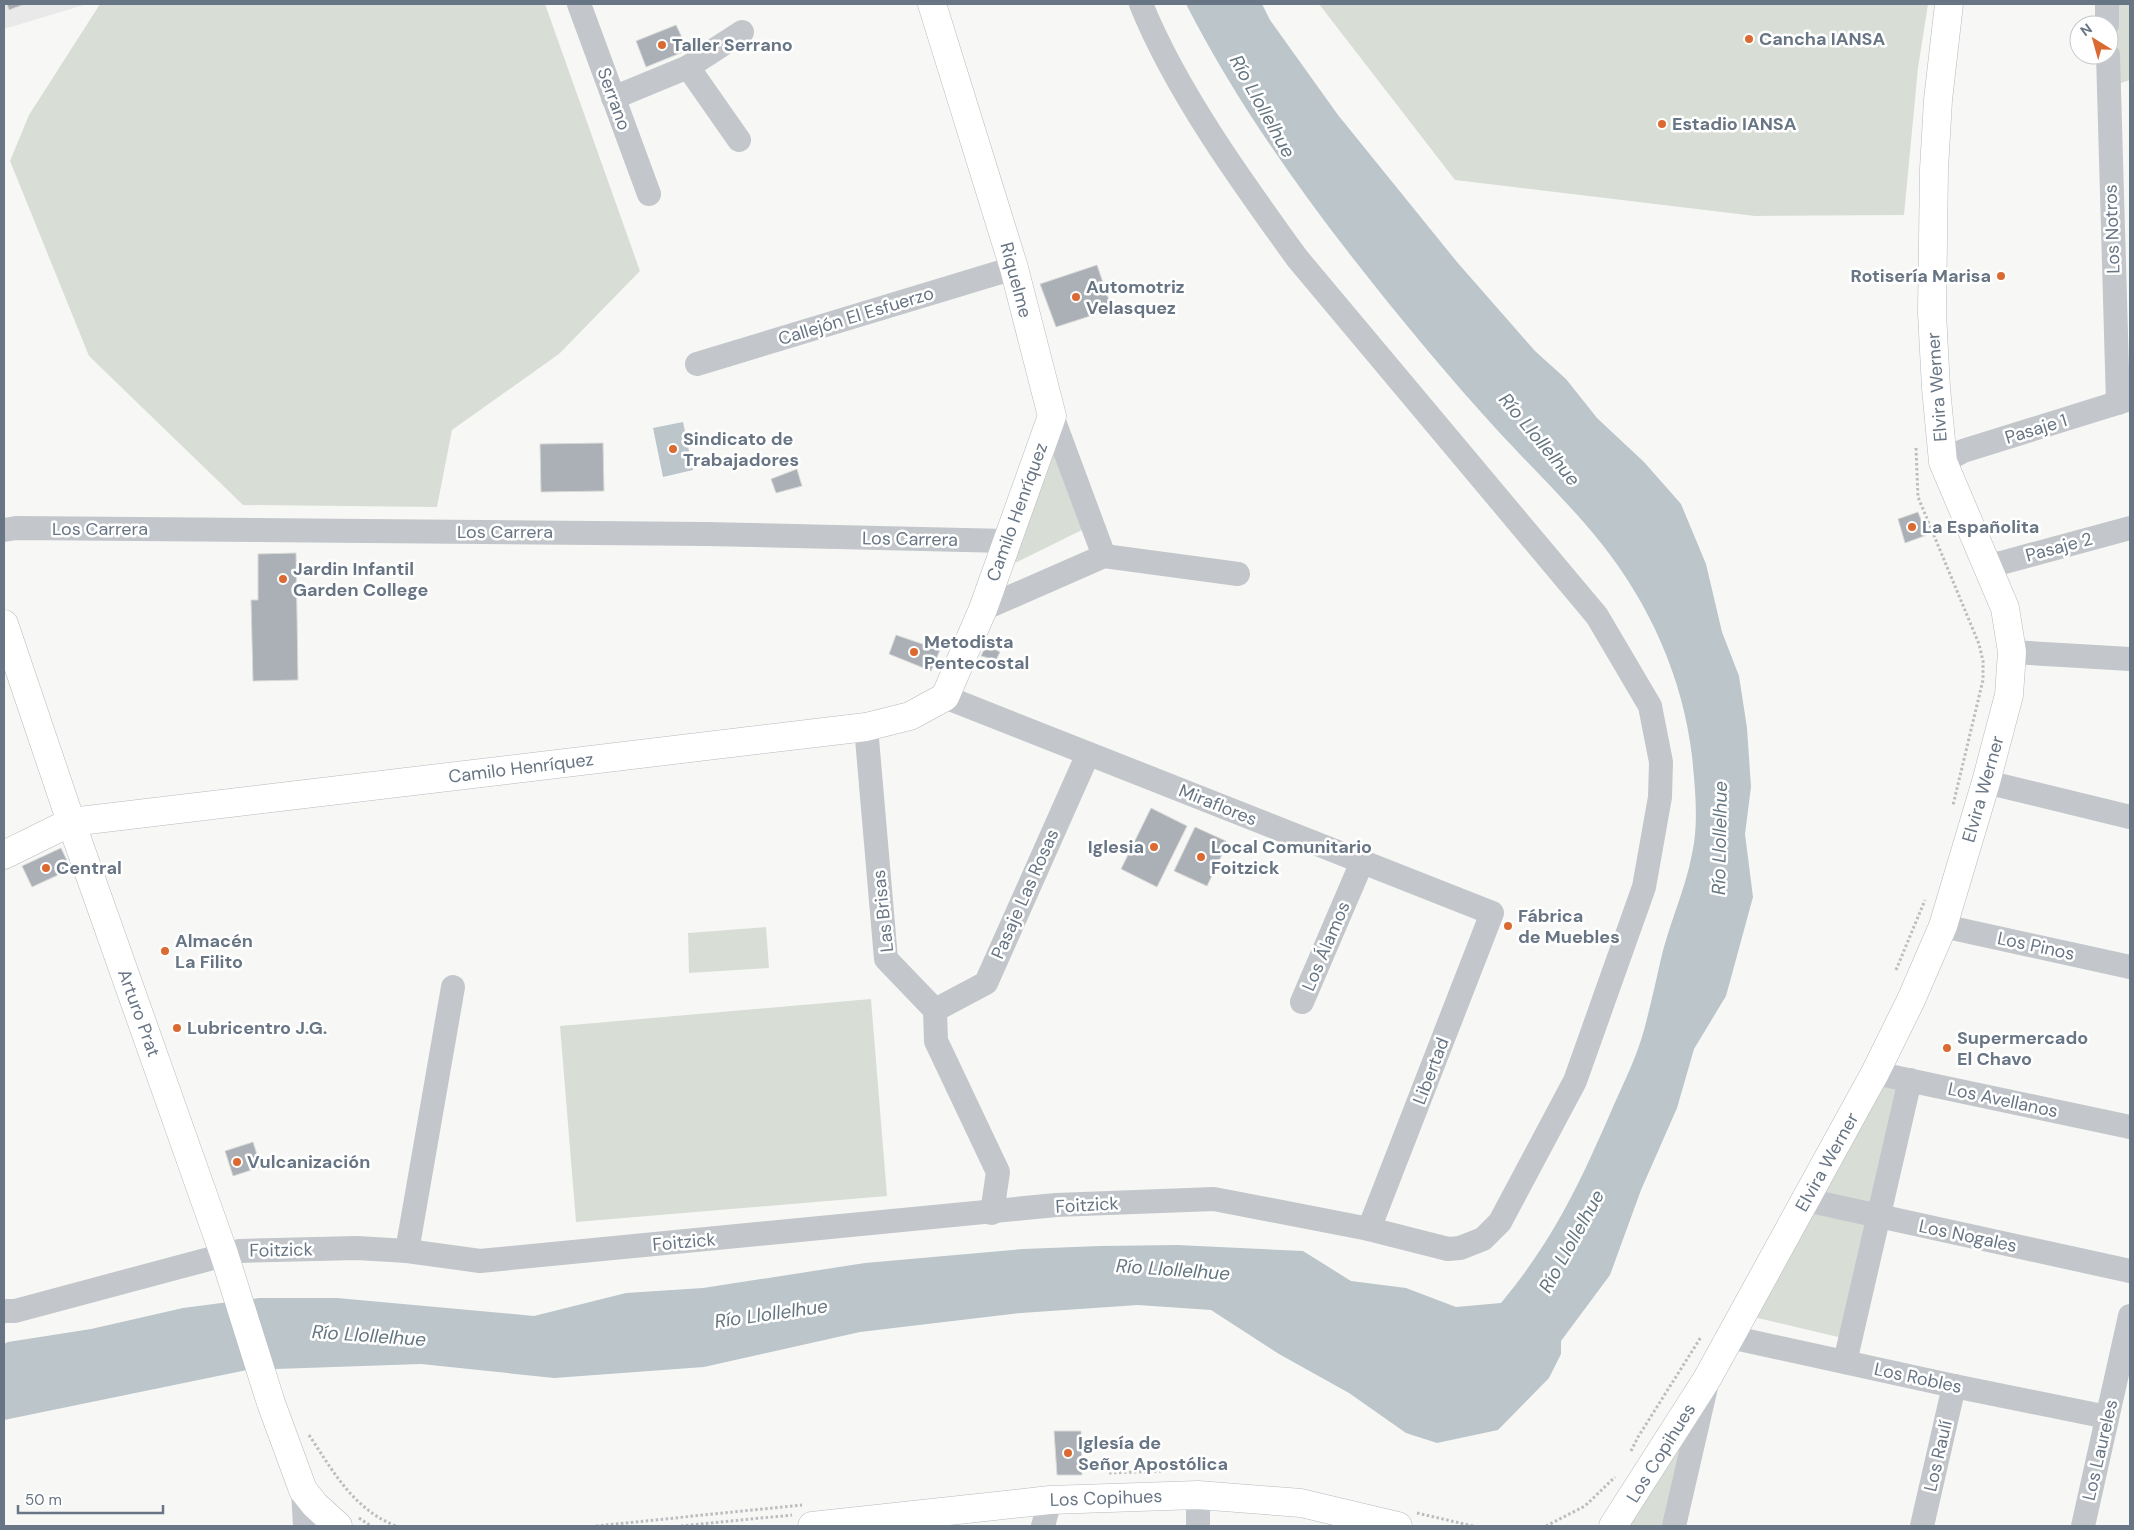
<svg xmlns="http://www.w3.org/2000/svg" width="2134" height="1530" font-family="'DM Sans',sans-serif">
<style>
.built{fill:#e8e9e8}
.green{fill:#d8ded6}
.water{fill:#bbc5ca}
.building{fill:#aab0b6;stroke:#d9d9d7}
.lines{fill:none;stroke-linecap:round;stroke-linejoin:round}
.major-casing{stroke:#b6babe;stroke-width:29}
.path{stroke:#bbbdc0;stroke-width:3;stroke-dasharray:2.5 2.5;stroke-linecap:butt}
.minor{stroke:#c3c6ca;stroke-width:24}
.major{stroke:#fff;stroke-width:28}
.poi-dot{fill:#da6a32;stroke:#fff;stroke-width:2}
.labels{text-anchor:middle;stroke-width:5;stroke-linejoin:round;paint-order:stroke}
.poi-label{font-size:18px;font-weight:bold;fill:#687584;stroke:#fff;text-anchor:start}
.street-label{font-size:18px;fill:#687584;stroke:#fff}
.water-label{font-size:19px;font-style:italic;fill:#647680;stroke:#fff}
</style>
<rect width="100%" height="100%" fill="#f7f8f5"/>
<polygon class="built" points="4,4 84,4 84,5 4,29"/>
<g class="green">
<polygon points="100,4 545,4 640,271 559,354 452,430 437,507 243,505 89,356 10,161 29,115"/>
<polygon points="1319,4 1928,4 1918,68 1904,215 1755,216 1455,180"/>
<polygon points="2117,4 2130,4 2130,80 2118,84"/>
<polygon points="1053,450 1082,530 1015,563 1045,452"/>
<polygon points="766,927 769,968 689,973 688,933"/>
<polygon points="871,999 887,1196 576,1222 560,1026"/>
<polygon points="1883,1068 1917,1077 1855,1341 1749,1316"/>
<polygon points="1692,1426 1667,1526 1627,1526"/>
</g>
<g class="water">
<path d="M1186 4H1262L1270 20 1338 115 1457 262 1535 351 1566 379 1597 418 1644 462 1681 504 1706 564 1722 632 1739 676 1747 728 1751 787 1745 834 1753 897 1726 996 1694 1049 1677 1108 1641 1190 1610 1275 1561 1341V1354L1549 1378 1498 1430 1437 1443 1406 1433 1349 1393 1279 1354 1211 1310 1138 1305 1021 1313 860 1332 704 1367 554 1378 421 1364 247 1370 4 1420V1344L8 1342 91 1329 183 1308 259 1298H337L534 1316 626 1293 703 1288 865 1263 1023 1249 1100 1246 1177 1245 1303 1251 1351 1281 1406 1288 1456 1307 1501 1303C1554 1239 1580 1183 1613 1107 1624 1082 1637 1056 1644 1030 1650 1008 1655 985 1660 963 1668 926 1685 891 1692 854 1699 823 1695 787 1692 756 1683 678 1649 603 1601 543 1569 503 1532 468 1498 431 1474 405 1451 378 1428 351 1338 243 1250 129 1186 4Z"/>
<polygon points="683,422 693,470 663,477 653,428"/>
</g>
<g class="building">
<polygon points="7,4 25,4 9,10"/>
<polygon points="676,25 688,50 646,67 636,41"/>
<polygon points="1097,265 1112,309 1056,327 1040,284"/>
<polygon points="603,443 604,491 541,492 540,444"/>
<polygon points="797,469 802,486 776,493 771,479"/>
<polygon points="1918,512 1927,535 1905,543 1898,519"/>
<polygon points="296,553 298,680 253,681 251,600 258,600 258,554"/>
<polygon points="896,635 940,650 931,671 889,654"/>
<polygon points="986,645 1000,652 996,660 981,656"/>
<polygon points="1151,808 1187,826 1157,887 1121,869"/>
<polygon points="1195,827 1228,842 1207,886 1174,871"/>
<polygon points="61,848 71,869 32,887 22,866"/>
<polygon points="253,1142 261,1167 233,1176 225,1151"/>
<polygon points="1054,1431 1081,1431 1082,1475 1057,1475"/>
</g>
<g class="lines">
<defs>
<g id="major">
<polyline points="4,624 71,822 224,1254 271,1403 303,1490 315,1505 338,1526"/>
<polyline points="4,855 71,822 866,727 910,716 945,697 983,609 1052,416 1014,268 932,4"/>
<polyline points="812,1526 1050,1500 1198,1495 1301,1503 1398,1526"/>
<polyline points="1613,1526 1707,1379 1875,1073 1911,1000 1943,926 1986,782 2009,695 2012,652 2005,608 1943,462 1936,388 1932,313 1934,169 1938,100 1949,4"/>
</g>
</defs>
<use href="#major" class="major-casing"/>
<g class="path">
<polyline points="1916,448 1918,497 1979,644 1983,661 1983,680 1953,805"/>
<polyline points="1896,970 1925,900"/>
<path d="M309 1435C333 1471 353 1509 396 1526"/>
<polyline points="1631,1451 1638,1437 1701,1337"/>
<polyline points="1109,1473 1163,1471"/>
<polyline points="1417,1513 1473,1526"/>
<polyline points="359,1518 371,1526"/>
<polyline points="596,1526 802,1505"/>
<polyline points="681,1526 792,1515"/>
<polyline points="1546,1526 1585,1506 1615,1477"/>
</g>
<g class="minor">
<polyline points="579,4 649,194"/>
<polyline points="2107,4 2107,25"/>
<polyline points="2108,55 2118,403"/>
<polyline points="688,67 739,140"/>
<polyline points="613,98 688,67 742,32"/>
<polyline points="697,364 1014,268"/>
<polyline points="1052,416 1104,556"/>
<polyline points="1943,462 1963,451 2130,399"/>
<polyline points="4,530 16,528 706,534 1007,541"/>
<polyline points="1987,564 2001,563 2130,528"/>
<polyline points="983,609 1104,556 1238,574"/>
<polyline points="2012,652 2130,659"/>
<polyline points="945,697 1492,913 1369,1229"/>
<polyline points="866,727 886,959 935,1010 936,1041 998,1172 992,1213"/>
<polyline points="1986,782 2130,817"/>
<polyline points="1943,926 2130,967"/>
<polyline points="1302,1002 1362,862"/>
<polyline points="935,1010 986,983 1088,754"/>
<polyline points="1875,1073 2130,1127"/>
<polyline points="1806,1200 2130,1271"/>
<polyline points="407,1251 453,987"/>
<path d="M4 1311H15L239 1251 357 1248 407 1251 480 1261 1056 1205 1214 1199 1369 1229 1448 1249 1460 1248 1483 1239 1500 1222 1575 1081 1644 887 1660 797 1661 762 1650 706 1597 616 1297 258C1242 182 1176 91 1141 4"/>
<polyline points="1730,1337 1954,1386 2107,1417"/>
<polyline points="1845,1362 1910,1080"/>
<polyline points="303,1490 305,1526"/>
<polyline points="1198,1495 1198,1526"/>
<polyline points="1043,1526 1050,1500"/>
<polyline points="1674,1526 1706,1387"/>
<polyline points="1922,1526 1954,1386"/>
<polyline points="2083,1526 2130,1316"/>
</g>
<use href="#major" class="major"/>
</g>
<g class="poi-dot">
<circle cx="1749" cy="39" r="5"/>
<circle cx="662" cy="45" r="5"/>
<circle cx="1662" cy="124" r="5"/>
<circle cx="2001" cy="276" r="5"/>
<circle cx="1076" cy="297" r="5"/>
<circle cx="673" cy="449" r="5"/>
<circle cx="1912" cy="527" r="5"/>
<circle cx="283" cy="579" r="5"/>
<circle cx="914" cy="652" r="5"/>
<circle cx="1154" cy="847" r="5"/>
<circle cx="1201" cy="857" r="5"/>
<circle cx="46" cy="868" r="5"/>
<circle cx="1508" cy="926" r="5"/>
<circle cx="165" cy="951" r="5"/>
<circle cx="177" cy="1028" r="5"/>
<circle cx="1947" cy="1048" r="5"/>
<circle cx="237" cy="1162" r="5"/>
<circle cx="1068" cy="1453" r="5"/>
</g>
<g class="labels">
<g class="poi-label">
<text x="1759" y="45">Cancha IANSA</text>
<text x="672" y="51">Taller Serrano</text>
<text x="1672" y="130">Estadio IANSA</text>
<text x="1991" y="282" text-anchor="end">Rotisería Marisa</text>
<text x="1086" y="293">Automotriz<tspan x="1086" dy="21">Velasquez</tspan></text>
<text x="683" y="445">Sindicato de<tspan x="683" dy="21">Trabajadores</tspan></text>
<text x="1922" y="533">La Españolita</text>
<text x="293" y="575">Jardin Infantil<tspan x="293" dy="21">Garden College</tspan></text>
<text x="924" y="648">Metodista<tspan x="924" dy="21">Pentecostal</tspan></text>
<text x="1144" y="853" text-anchor="end">Iglesia</text>
<text x="1211" y="853">Local Comunitario<tspan x="1211" dy="21">Foitzick</tspan></text>
<text x="56" y="874">Central</text>
<text x="1518" y="922">Fábrica<tspan x="1518" dy="21">de Muebles</tspan></text>
<text x="175" y="947">Almacén<tspan x="175" dy="21">La Filito</tspan></text>
<text x="187" y="1034">Lubricentro J.G.</text>
<text x="1957" y="1044">Supermercado<tspan x="1957" dy="21">El Chavo</tspan></text>
<text x="247" y="1168">Vulcanización</text>
<text x="1078" y="1449">Iglesía de<tspan x="1078" dy="21">Señor Apostólica</tspan></text>
</g>
<g class="street-label">
<text transform="translate(614 99) rotate(70)" y="6">Serrano</text>
<text transform="translate(2112 229) rotate(-92)" y="6">Los Notros</text>
<text transform="translate(1016 280) rotate(75)" y="6">Riquelme</text>
<text transform="translate(856 316) rotate(-17)" y="6">Callejón El Esfuerzo</text>
<text transform="translate(1937 387) rotate(-94)" y="6">Elvira Werner</text>
<text transform="translate(2036 429) rotate(-17)" y="6">Pasaje 1</text>
<text transform="translate(1017 512) rotate(-70)" y="6">Camilo Henríquez</text>
<text x="100" y="535">Los Carrera</text>
<text x="505" y="538">Los Carrera</text>
<text transform="translate(910 539) rotate(1)" y="6">Los Carrera</text>
<text transform="translate(2059 547) rotate(-15)" y="6">Pasaje 2</text>
<text transform="translate(521 768) rotate(-7)" y="6">Camilo Henríquez</text>
<text transform="translate(1983 789) rotate(-74)" y="6">Elvira Werner</text>
<text transform="translate(1218 805) rotate(22)" y="6">Miraflores</text>
<text transform="translate(1025 894) rotate(-66)" y="6">Pasaje Las Rosas</text>
<text transform="translate(883 911) rotate(-96)" y="6">Las Brisas</text>
<text transform="translate(1326 946) rotate(-67)" y="6">Los Álamos</text>
<text transform="translate(2036 946) rotate(12)" y="6">Los Pinos</text>
<text transform="translate(139 1013) rotate(70)" y="6">Arturo Prat</text>
<text transform="translate(1431 1071) rotate(-69)" y="6">Libertad</text>
<text transform="translate(2003 1100) rotate(12)" y="6">Los Avellanos</text>
<text transform="translate(1827 1162) rotate(-61)" y="6">Elvira Werner</text>
<text transform="translate(1087 1205) rotate(-3)" y="6">Foitzick</text>
<text transform="translate(1968 1236) rotate(12)" y="6">Los Nogales</text>
<text transform="translate(684 1242) rotate(-5)" y="6">Foitzick</text>
<text transform="translate(281 1250) rotate(-1)" y="6">Foitzick</text>
<text transform="translate(1918 1378) rotate(12)" y="6">Los Robles</text>
<text transform="translate(2100 1450) rotate(-77)" y="6">Los Laureles</text>
<text transform="translate(1661 1453) rotate(-58)" y="6">Los Copihues</text>
<text transform="translate(1938 1456) rotate(-77)" y="6">Los Raulí</text>
<text transform="translate(1106 1498) rotate(-2)" y="6">Los Copihues</text>
</g>
<g class="water-label">
<text transform="translate(1263 106) rotate(61)" y="7">Río Llollelhue</text>
<text transform="translate(1540 439) rotate(50)" y="7">Río Llollelhue</text>
<text transform="translate(1719 838) rotate(-89)" y="7">Río Llollelhue</text>
<text transform="translate(1571 1241) rotate(-61)" y="7">Río Llollelhue</text>
<text transform="translate(1173 1269) rotate(4)" y="7">Río Llollelhue</text>
<text transform="translate(771 1313) rotate(-8)" y="7">Río Llollelhue</text>
<text transform="translate(369 1335) rotate(4)" y="7">Río Llollelhue</text>
</g>
</g>
<rect width="2134" height="1530" fill="none" stroke="#687584" stroke-width="10"/>
<g transform="translate(2094 40) rotate(323)"><circle r="24" fill="#ffffff" stroke="#c3c8ce"/>
<path d="M0-4L9 19L0 12L-9 19Z" fill="#da6a32"/>
<text y="-8" font-size="14" font-weight="bold" text-anchor="middle" fill="#687584">N</text>
</g>
<path d="M18 1505v8h145v-8" fill="none" stroke="#687584" stroke-width="2.5"/>
<text x="25" y="1505" font-size="15" fill="#687584" stroke="#ffffff" stroke-width="4" paint-order="stroke">50 m</text>
</svg>
